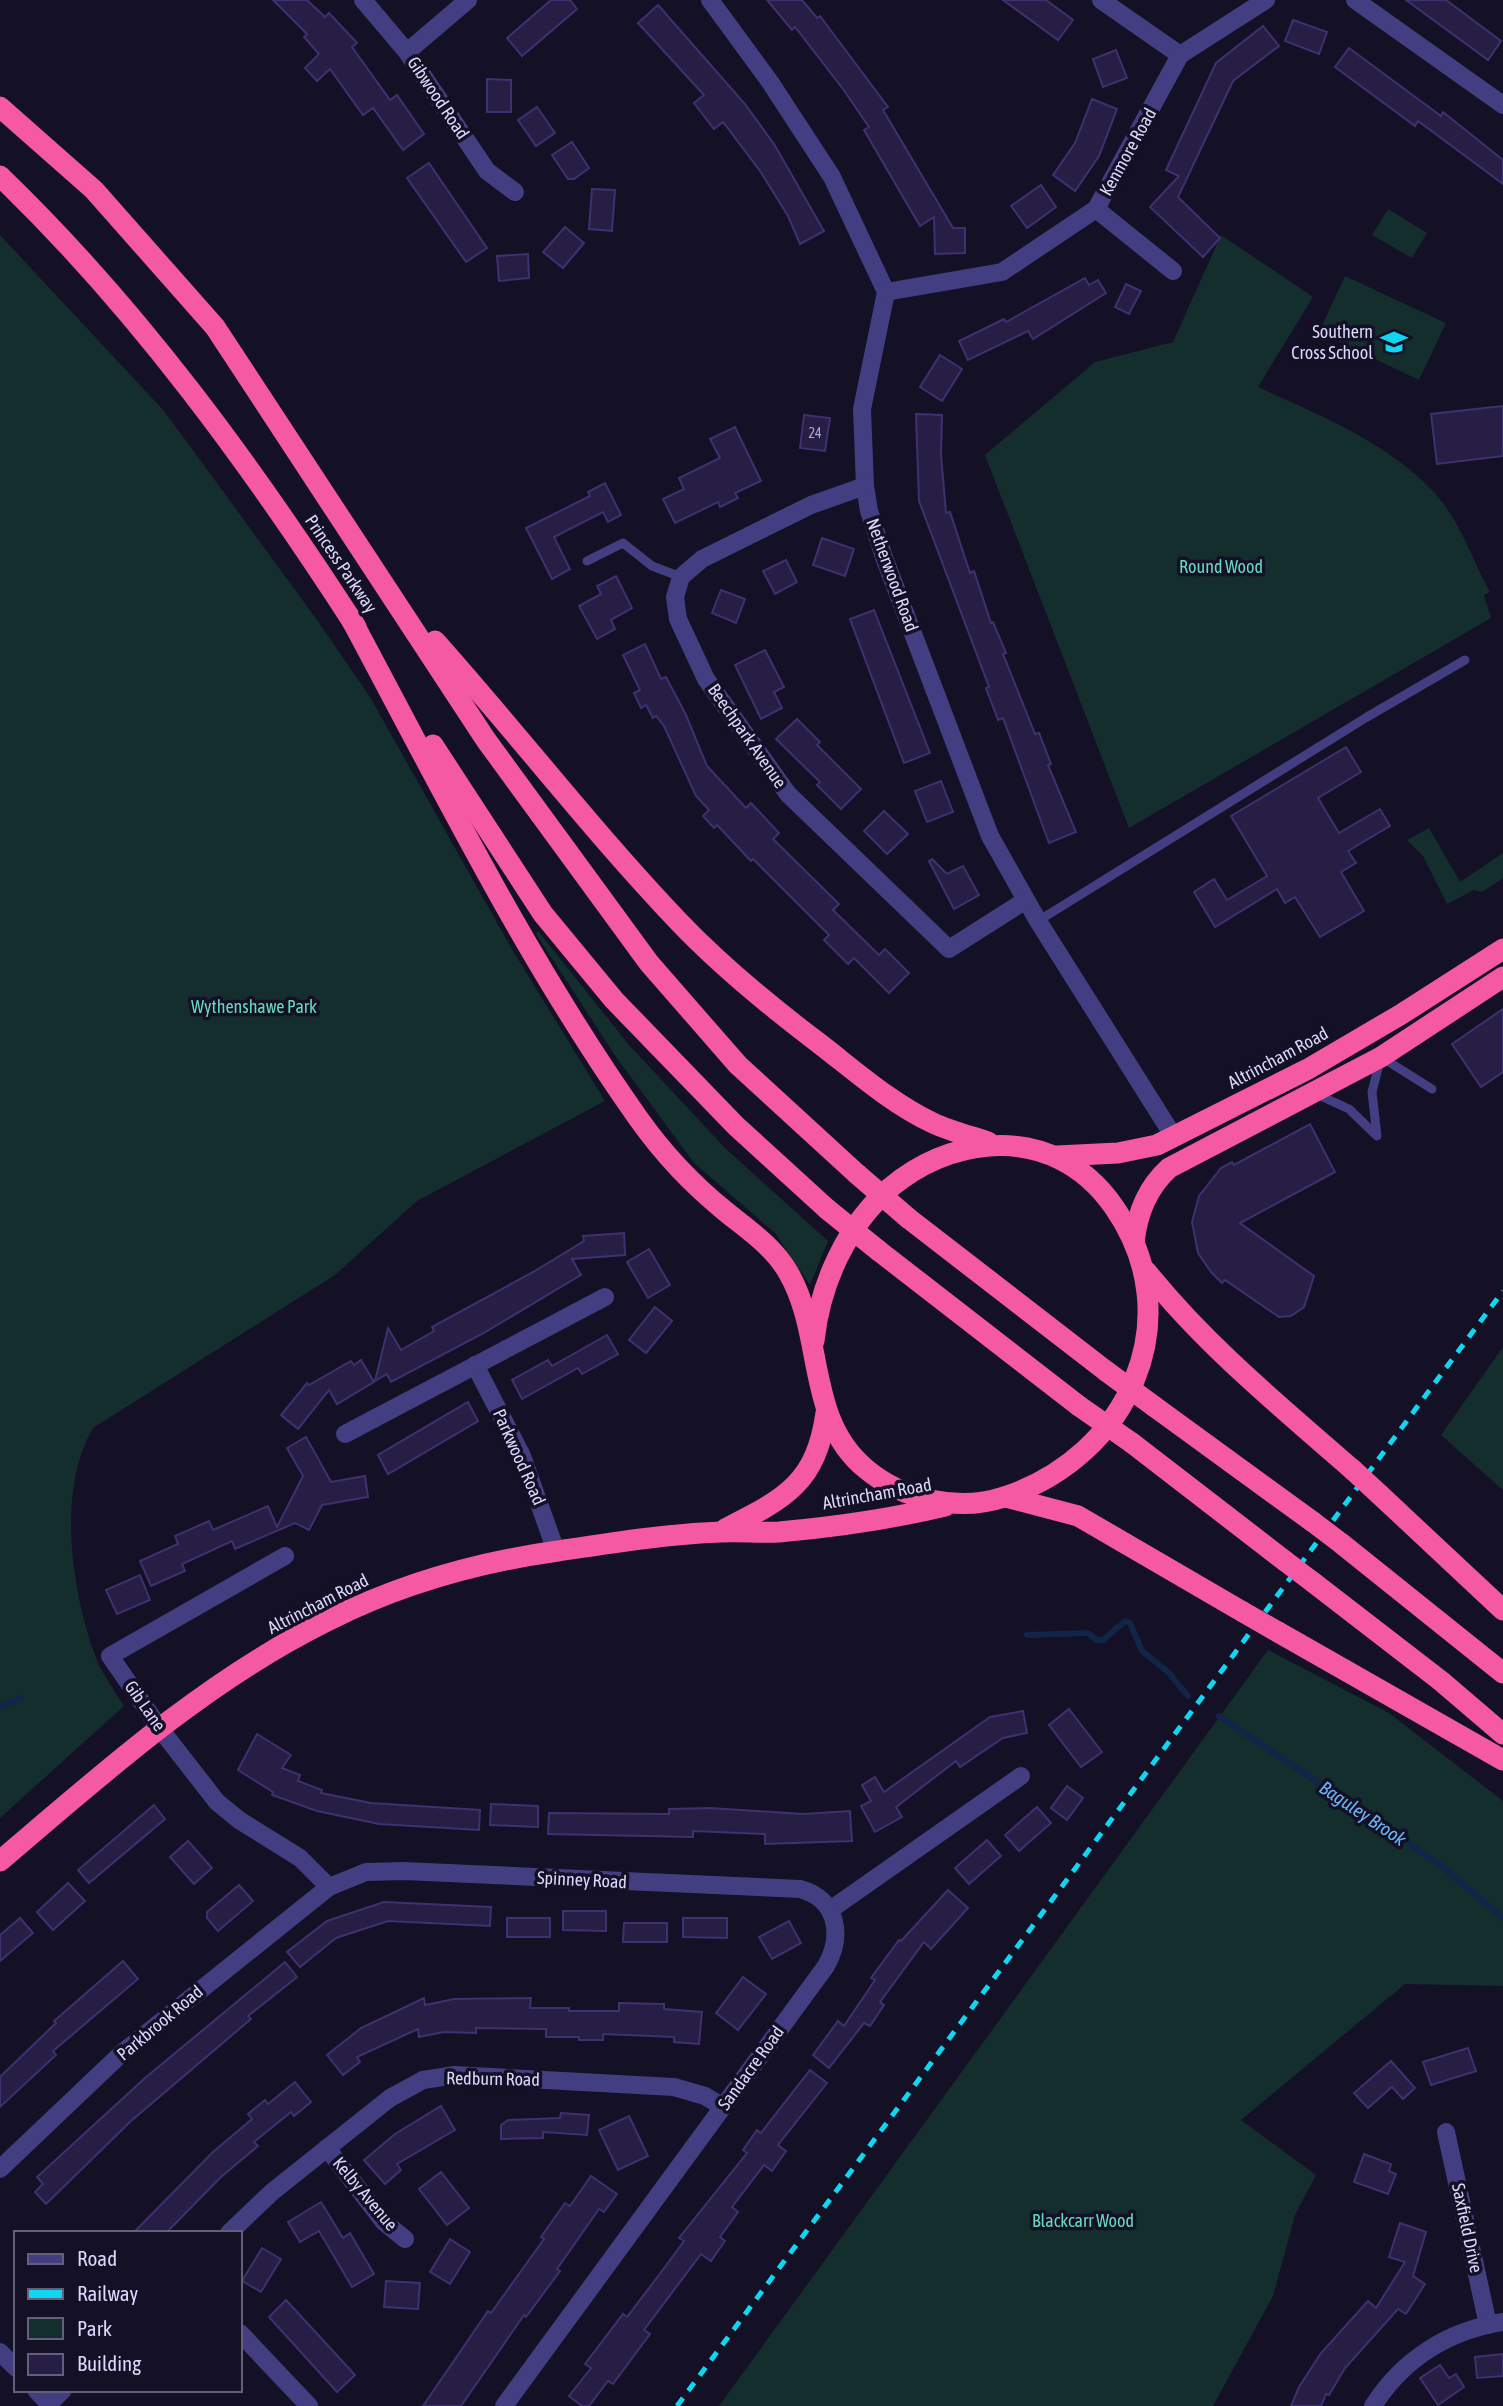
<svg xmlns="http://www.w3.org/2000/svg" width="1503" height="2406" font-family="'Asap Condensed',sans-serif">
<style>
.green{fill:#142e2e}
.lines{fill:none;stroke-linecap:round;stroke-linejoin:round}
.stream{stroke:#112548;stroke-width:6}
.building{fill:#261e45;stroke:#3e316f;stroke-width:2}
.lane{stroke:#423e81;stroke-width:9}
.street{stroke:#423e81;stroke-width:18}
.highway{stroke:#f559a1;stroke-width:21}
.rail{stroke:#0fd7f1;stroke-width:5;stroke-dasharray:10 9;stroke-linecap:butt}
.highway-bridge{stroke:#f559a1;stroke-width:21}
.labels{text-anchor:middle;stroke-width:7;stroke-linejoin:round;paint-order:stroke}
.number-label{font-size:14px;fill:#aea9cf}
.street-label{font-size:18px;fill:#dbd7fd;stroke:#141025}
.poi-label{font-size:18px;fill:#dbd7fd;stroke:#141025;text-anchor:end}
.park-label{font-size:18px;fill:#66d9be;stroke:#141025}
.water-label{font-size:19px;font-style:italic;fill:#6bb4f6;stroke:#141025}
</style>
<rect width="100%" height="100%" fill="#141025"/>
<g class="green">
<polygon points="1388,209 1427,233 1412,258 1372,235"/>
<path d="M0 235 165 412 317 620 370 697 513 951 605 1101 417 1201 335 1275 93 1428C57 1490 71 1589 95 1655 101 1672 114 1690 124 1706L0 1818Z"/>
<path d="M1221 235 1313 297 1258 387C1319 415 1385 441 1432 490 1460 519 1471 558 1490 592L1484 595 1491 618 1129 828 985 455 1095 362 1173 342Z"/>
<polygon points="1345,276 1446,323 1419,380 1319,332"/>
<polygon points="1429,828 1460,882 1503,853 1503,878 1482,892 1474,890 1447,904 1423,856 1407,840"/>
<polygon points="538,931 629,1045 726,1149 828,1241 810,1285 775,1233 694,1163 616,1057 536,934"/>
<polygon points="1503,1347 1503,1490 1441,1435"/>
<polygon points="1268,1650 1389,1713 1503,1801 1503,1986 1405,1984 1241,2120 1316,2175 1295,2215 1273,2296 1213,2406 719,2406"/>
</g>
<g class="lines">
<g class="stream">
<polyline points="1027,1635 1088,1633 1096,1640 1103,1640 1125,1621 1130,1623 1142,1651 1168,1672 1188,1696"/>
<polyline points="0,1707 21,1698"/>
<polyline points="1219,1716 1438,1863 1503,1918"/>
</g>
</g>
<g class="building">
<polygon points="273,0 307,0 325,17 329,13 357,43 352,47 390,100 397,95 424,134 403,150 373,108 363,115 330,69 317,81 305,68 319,54 304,37 307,34"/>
<polygon points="551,0 570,0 577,9 522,56 507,38"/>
<polygon points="767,0 802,0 817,18 820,16 888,107 883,110 953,228 965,228 965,253 935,254 934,217 920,226 864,130 869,127 843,89 795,27 792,30"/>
<polygon points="1003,0 1046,0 1073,20 1058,40"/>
<polygon points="1406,0 1446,0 1501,41 1488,60"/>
<polygon points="658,5 745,104 774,144 824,231 800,244 788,216 760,171 723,122 714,129 694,103 704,95 638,23"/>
<polygon points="1293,20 1327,32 1319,54 1285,41"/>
<polygon points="1263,26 1279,46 1233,81 1178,197 1220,238 1203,257 1150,207 1179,176 1166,170 1216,63"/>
<polygon points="1349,48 1441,116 1443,112 1503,160 1503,184 1418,121 1415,126 1335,67"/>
<polygon points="1116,50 1127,78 1103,87 1093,59"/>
<polygon points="487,79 511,80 511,112 487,112"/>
<polygon points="1092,99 1117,109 1099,156 1075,191 1053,175 1075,143"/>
<polygon points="537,107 555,133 536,146 518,120"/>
<polygon points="572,142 589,168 574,179 568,179 552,155"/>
<polygon points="429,163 487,248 466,262 407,178"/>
<polygon points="1041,185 1056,207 1027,228 1011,206"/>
<polygon points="592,189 615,190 612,231 589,229"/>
<polygon points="565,227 584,243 563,268 543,252"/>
<polygon points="528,254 529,278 499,281 497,256"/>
<polygon points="1085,278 1089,285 1098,280 1106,293 1033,339 1028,331 968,360 959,341 1004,319 1006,322"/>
<polygon points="1126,284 1141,291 1129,314 1115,307"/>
<polygon points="940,355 962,369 942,401 920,387"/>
<polygon points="1503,406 1503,456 1437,464 1431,414"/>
<polygon points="916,414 942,415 941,455 946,513 950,512 970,573 974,571 991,623 993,622 1006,653 1003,654 1035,734 1039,733 1051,764 1048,765 1076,832 1049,843 1003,718 998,720 986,688 989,687 919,501"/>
<polygon points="804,415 830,418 825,451 800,448"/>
<polygon points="735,427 761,481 735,493 738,498 720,507 718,502 675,523 663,499 684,489 679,478 720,458 710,439"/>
<polygon points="605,483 621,515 608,522 603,512 554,537 570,569 552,579 526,528 590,496 588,492"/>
<polygon points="822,538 854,549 845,576 813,565"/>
<polygon points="786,560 797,582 775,594 763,571"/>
<polygon points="616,576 632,608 611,620 615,629 597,639 579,606 601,594 597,586"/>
<polygon points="721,590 745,599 736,623 712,613"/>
<polygon points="874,610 930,753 904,763 850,619"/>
<polygon points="645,644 661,679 666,677 686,715 707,766 746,808 751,803 779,833 773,839 839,904 833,910 879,955 885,949 909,973 889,993 854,958 848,964 824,940 829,935 753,859 751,861 717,825 714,828 703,816 709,810 696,796 664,726 656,716 653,718 646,705 641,708 634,693 640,690 623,655"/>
<polygon points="765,650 784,687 774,692 782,708 761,719 735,665"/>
<polygon points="797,719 820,742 817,745 861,789 841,809 817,785 820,782 776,739"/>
<polygon points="1346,747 1361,772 1318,798 1339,833 1380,809 1390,826 1348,851 1356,863 1341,872 1364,911 1320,937 1295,897 1285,903 1277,889 1215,927 1194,892 1214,879 1227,900 1267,876 1231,816"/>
<polygon points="941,781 953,812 927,822 915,791"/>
<polygon points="884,811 908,834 887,854 864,831"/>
<polygon points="932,859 947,874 963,866 979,895 954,909 929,861"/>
<polygon points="1503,1009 1503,1072 1481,1087 1452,1044"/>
<polygon points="1310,1124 1335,1172 1240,1223 1314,1276 1304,1307 1291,1316 1279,1317 1225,1280 1222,1283 1211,1272 1198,1253 1192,1222 1199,1196 1221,1168 1232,1162 1234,1165"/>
<polygon points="624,1233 625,1255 572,1259 581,1275 482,1334 391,1382 387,1374 375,1381 388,1328 401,1350 434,1331 432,1327 533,1272 584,1241 583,1236"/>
<polygon points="649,1249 670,1285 648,1298 627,1262"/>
<polygon points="655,1307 672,1321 646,1353 629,1340"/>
<polygon points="607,1335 618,1354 582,1374 578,1368 522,1399 512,1380 548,1360 552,1366"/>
<polygon points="361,1360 374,1382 337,1404 329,1390 298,1429 281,1415 307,1383 309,1385 351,1361 354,1365"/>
<polygon points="468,1402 478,1421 388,1474 378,1455"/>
<polygon points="306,1437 331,1482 365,1476 368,1497 322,1505 309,1530 295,1523 235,1549 232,1541 182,1564 185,1571 151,1586 140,1561 178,1544 175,1536 209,1521 213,1530 268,1506 277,1527 303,1476 287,1448"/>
<polygon points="140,1575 150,1600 117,1614 106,1590"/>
<polygon points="1069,1709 1102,1752 1081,1767 1049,1725"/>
<polygon points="1023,1711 1027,1733 1003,1738 960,1767 956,1761 896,1807 902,1817 875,1832 861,1806 871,1801 862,1785 875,1777 884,1792 990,1717"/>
<polygon points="257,1734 291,1755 282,1768 300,1775 298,1781 322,1790 321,1793 371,1803 480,1810 479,1830 379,1824 317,1811 272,1795 273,1792 238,1770"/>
<polygon points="1067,1786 1083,1798 1067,1820 1051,1808"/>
<polygon points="491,1804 538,1806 538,1827 490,1825"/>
<polygon points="154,1805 165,1819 89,1883 78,1870"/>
<polygon points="1037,1807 1051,1823 1019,1851 1005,1835"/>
<polygon points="710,1808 803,1814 850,1811 852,1841 765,1844 765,1834 693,1831 693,1837 548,1834 549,1813 669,1814 669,1809"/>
<polygon points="987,1840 1001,1856 969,1884 955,1868"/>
<polygon points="188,1841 212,1868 194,1884 170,1857"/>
<polygon points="68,1883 85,1901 53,1930 37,1912"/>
<polygon points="239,1885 253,1901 218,1931 207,1918 207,1912"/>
<polygon points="948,1890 968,1908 931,1949 924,1942 880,2002 884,2005 870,2026 864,2023 829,2068 813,2055 838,2021 844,2026 875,1980 871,1978 899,1940 901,1941"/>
<polygon points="384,1902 491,1907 490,1926 388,1921 336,1938 300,1967 287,1952 327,1921"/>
<polygon points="563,1911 606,1911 606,1931 563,1930"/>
<polygon points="20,1918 33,1933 0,1961 0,1935"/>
<rect x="507" y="1918" width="43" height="19"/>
<polygon points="683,1918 727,1918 727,1938 683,1937"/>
<polygon points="789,1921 801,1943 772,1959 759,1937"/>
<polygon points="624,1923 667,1923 667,1942 623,1942"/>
<polygon points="123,1961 138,1979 53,2051 56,2055 0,2107 0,2077 56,2023 54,2021"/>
<polygon points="285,1962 297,1977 248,2016 251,2019 131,2121 46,2204 35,2192 43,2184 37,2177 145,2078"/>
<polygon points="743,1977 766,1994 738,2030 716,2013"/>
<polygon points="424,1998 425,2005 454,1999 531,1998 530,2008 569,2008 569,2011 619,2011 619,2003 664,2004 664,2009 702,2012 699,2044 674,2042 674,2037 603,2034 603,2040 579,2040 579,2037 546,2037 546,2029 476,2028 476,2033 444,2032 419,2037 418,2029 357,2057 360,2062 343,2075 327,2055 361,2028"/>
<polygon points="1468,2048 1476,2071 1431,2085 1423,2062"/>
<polygon points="1391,2061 1415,2088 1403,2099 1392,2087 1368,2108 1354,2093"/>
<polygon points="810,2070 827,2083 778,2145 786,2151 772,2171 764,2165 732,2207 738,2212 720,2237 725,2241 711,2261 701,2254 644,2330 650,2334 613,2384 608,2381 589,2406 582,2406 569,2396 591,2368 585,2364 623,2314 627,2317 659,2275 684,2241 679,2238 747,2153 743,2150 757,2130 761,2133"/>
<polygon points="295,2082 311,2102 294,2116 291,2112 254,2142 258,2146 221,2177 166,2233 133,2233 213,2152 252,2119 248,2114 265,2100 268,2104"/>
<polygon points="441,2106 455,2130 397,2164 401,2170 385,2184 364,2160 395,2134"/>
<polygon points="561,2113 589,2115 587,2135 543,2132 543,2138 501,2139 501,2125 508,2120 560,2118"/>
<polygon points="629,2116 648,2156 618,2170 599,2130"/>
<polygon points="1364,2154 1391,2164 1389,2171 1396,2174 1388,2194 1354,2182"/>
<polygon points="441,2172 469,2208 447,2225 419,2189"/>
<polygon points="591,2176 617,2194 604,2212 599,2209 557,2269 560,2271 526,2317 524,2315 461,2406 423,2406 488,2311 491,2313 544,2239 541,2237 565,2203 570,2206"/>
<polygon points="321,2202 343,2238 350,2233 374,2274 352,2287 319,2231 300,2242 288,2222"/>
<polygon points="1400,2223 1426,2232 1413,2276 1425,2284 1406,2314 1398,2309 1345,2368 1329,2395 1326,2394 1321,2406 1291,2406 1299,2387 1321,2353 1368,2301 1376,2308 1405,2262 1389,2257"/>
<polygon points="450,2239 470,2252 450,2284 430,2272"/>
<polygon points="262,2248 281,2259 261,2292 242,2281"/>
<polygon points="386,2281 420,2283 418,2309 384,2307"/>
<polygon points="286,2300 355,2375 337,2392 269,2317"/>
<polygon points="1503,2354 1503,2376 1477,2378 1475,2357"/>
<polygon points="1440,2365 1449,2378 1456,2374 1464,2387 1438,2405 1420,2378"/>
</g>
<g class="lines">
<g class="lane">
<polyline points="587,561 623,543 652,566 681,577"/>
<polyline points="1038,921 1367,717 1465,660"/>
<polyline points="1316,1094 1349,1109 1377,1136 1372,1092 1381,1057 1432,1089"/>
</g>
<g class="street">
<polyline points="363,0 407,52 487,171 515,192"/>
<polyline points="710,0 770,82 832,177 886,292 862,409 865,486 869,511 885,560 990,836 1038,921 1174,1137"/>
<polyline points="1101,0 1180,55"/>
<polyline points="1355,0 1503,105"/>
<polyline points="407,52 468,0"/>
<polyline points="1096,209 1173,271"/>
<polyline points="886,292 1002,272 1096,209 1180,55 1266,0"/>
<polyline points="865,486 811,505 702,559 681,577 675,597 678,619 706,679 788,794 949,949 1026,900"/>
<polyline points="475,1365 522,1456 556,1551"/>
<polyline points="345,1434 605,1297"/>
<polyline points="285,1556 110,1656 161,1730 217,1802 239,1820 300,1858 329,1887"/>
<polyline points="830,1910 1021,1776"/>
<polyline points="1446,2132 1488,2325"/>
<polyline points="327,2148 384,2222 405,2239"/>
<path d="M0 2169 122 2053 329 1887 366 1872 404 1871 800 1889C838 1899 843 1936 826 1966L504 2406"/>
<polyline points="229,2233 272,2192 390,2098 423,2080 455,2075 674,2087 705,2096 723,2107"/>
<polyline points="240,2333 309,2406"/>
<polyline points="0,2352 16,2368"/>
<polyline points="36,2390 51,2406"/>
<polyline points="49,2404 63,2390"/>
<path d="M1373 2406C1403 2359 1448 2331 1503 2322"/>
</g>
<g class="highway">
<polyline points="0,107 94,190 215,327 486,740 649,963 738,1065 857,1174"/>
<path d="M0 176C138 309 252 466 356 627"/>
<path d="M350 617C441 787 527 961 638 1118 662 1152 693 1185 725 1211 748 1230 773 1246 788 1272 825 1335 805 1419 866 1469 903 1500 959 1512 1004 1497 1128 1457 1192 1319 1114 1207 1085 1165 1041 1142 989 1146 953 1149 919 1164 891 1187 847 1225 820 1283 814 1341"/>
<path d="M435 641C518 734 594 833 679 922 722 967 771 1007 820 1044 855 1071 892 1104 933 1123 950 1131 970 1136 988 1142"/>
<polyline points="433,745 543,914 614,1000 736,1126 827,1209"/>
<polyline points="1057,1156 1118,1153 1157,1145 1308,1069 1400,1015 1503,949"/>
<polyline points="908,1218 1106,1371"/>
<path d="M1134 1243C1137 1213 1147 1188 1169 1168L1381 1057 1503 977"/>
<polyline points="879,1251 1079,1406"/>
<path d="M1146 1271C1206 1346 1281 1407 1353 1470"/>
<polyline points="1155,1407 1313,1522"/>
<polyline points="1132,1443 1285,1561"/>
<polyline points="1379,1494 1503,1610"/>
<polyline points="1006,1497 1078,1516 1243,1612"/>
<path d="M725 1529C784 1499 816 1484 826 1413"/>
<polyline points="1342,1544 1503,1673"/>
<polyline points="1314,1583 1441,1681 1503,1734"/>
<polyline points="1278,1632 1503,1760"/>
<path d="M0 1861C101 1775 207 1680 327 1621 398 1585 479 1562 558 1551 611 1543 667 1534 721 1532 740 1531 760 1533 779 1532 835 1527 891 1519 945 1506"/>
</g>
<polyline class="rail" points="677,2406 1503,1291"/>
<g class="highway-bridge">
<polyline points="857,1174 908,1218"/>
<polyline points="827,1209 879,1251"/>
<polyline points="1106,1371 1155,1407"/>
<polyline points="1079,1406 1132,1443"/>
<polyline points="1353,1470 1379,1494"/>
<polyline points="1313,1522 1342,1544"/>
<polyline points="1285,1561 1314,1583"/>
<polyline points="1243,1612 1278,1632"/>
</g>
</g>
<defs>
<symbol id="school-bare" viewBox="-9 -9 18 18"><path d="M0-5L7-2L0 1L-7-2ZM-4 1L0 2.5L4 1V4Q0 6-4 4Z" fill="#0fd7f1" stroke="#141025" stroke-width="2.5" paint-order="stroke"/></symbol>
</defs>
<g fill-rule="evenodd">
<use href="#school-bare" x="1375" y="323" width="38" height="38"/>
</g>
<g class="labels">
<g class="number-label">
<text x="815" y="438">24</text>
</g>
<g class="street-label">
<text transform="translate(438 98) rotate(56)" y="6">Gibwood Road</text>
<text transform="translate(1128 152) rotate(-61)" y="6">Kenmore Road</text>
<text transform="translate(341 564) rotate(56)" y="6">Princess Parkway</text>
<text transform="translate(892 575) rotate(70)" y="6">Netherwood Road</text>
<text transform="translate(747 736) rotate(55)" y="6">Beechpark Avenue</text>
<text transform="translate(1278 1058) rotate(-28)" y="6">Altrincham Road</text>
<text transform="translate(519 1457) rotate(66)" y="6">Parkwood Road</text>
<text transform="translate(877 1494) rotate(-10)" y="6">Altrincham Road</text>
<text transform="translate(318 1604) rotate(-27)" y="6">Altrincham Road</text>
<text transform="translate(145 1706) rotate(55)" y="6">Gib Lane</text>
<text transform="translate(582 1880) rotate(3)" y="6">Spinney Road</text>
<text transform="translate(160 2023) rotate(-40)" y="6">Parkbrook Road</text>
<text transform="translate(751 2068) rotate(-54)" y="6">Sandacre Road</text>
<text transform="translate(493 2079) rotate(1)" y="6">Redburn Road</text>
<text transform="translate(365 2194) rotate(50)" y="6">Kelby Avenue</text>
<text transform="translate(1467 2228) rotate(78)" y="6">Saxfield Drive</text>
</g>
<g class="poi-label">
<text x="1373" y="338">Southern<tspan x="1373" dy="21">Cross School</tspan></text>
</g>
<g class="park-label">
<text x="1221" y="573">Round Wood</text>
<text x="254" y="1013">Wythenshawe Park</text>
<text x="1083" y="2227">Blackcarr Wood</text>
</g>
<g class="water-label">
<text transform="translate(1363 1813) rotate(34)" y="7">Baguley Brook</text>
</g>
</g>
<rect x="14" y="2231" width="228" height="161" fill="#141025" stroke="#64607b" stroke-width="2"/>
<rect x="28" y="2254" width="35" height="10" fill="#423e81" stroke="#64607b" stroke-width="2"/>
<text x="77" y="2266" font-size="21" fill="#dbd7fd">Road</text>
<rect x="28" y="2289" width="35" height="10" fill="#0fd7f1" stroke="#64607b" stroke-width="2"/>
<text x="77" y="2301" font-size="21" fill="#dbd7fd">Railway</text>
<rect x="28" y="2318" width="35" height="21" fill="#142e2e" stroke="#64607b" stroke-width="2"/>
<text x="77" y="2336" font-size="21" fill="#dbd7fd">Park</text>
<rect x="28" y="2354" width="35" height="21" fill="#261e45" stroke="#64607b" stroke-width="2"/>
<text x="77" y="2371" font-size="21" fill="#dbd7fd">Building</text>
</svg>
